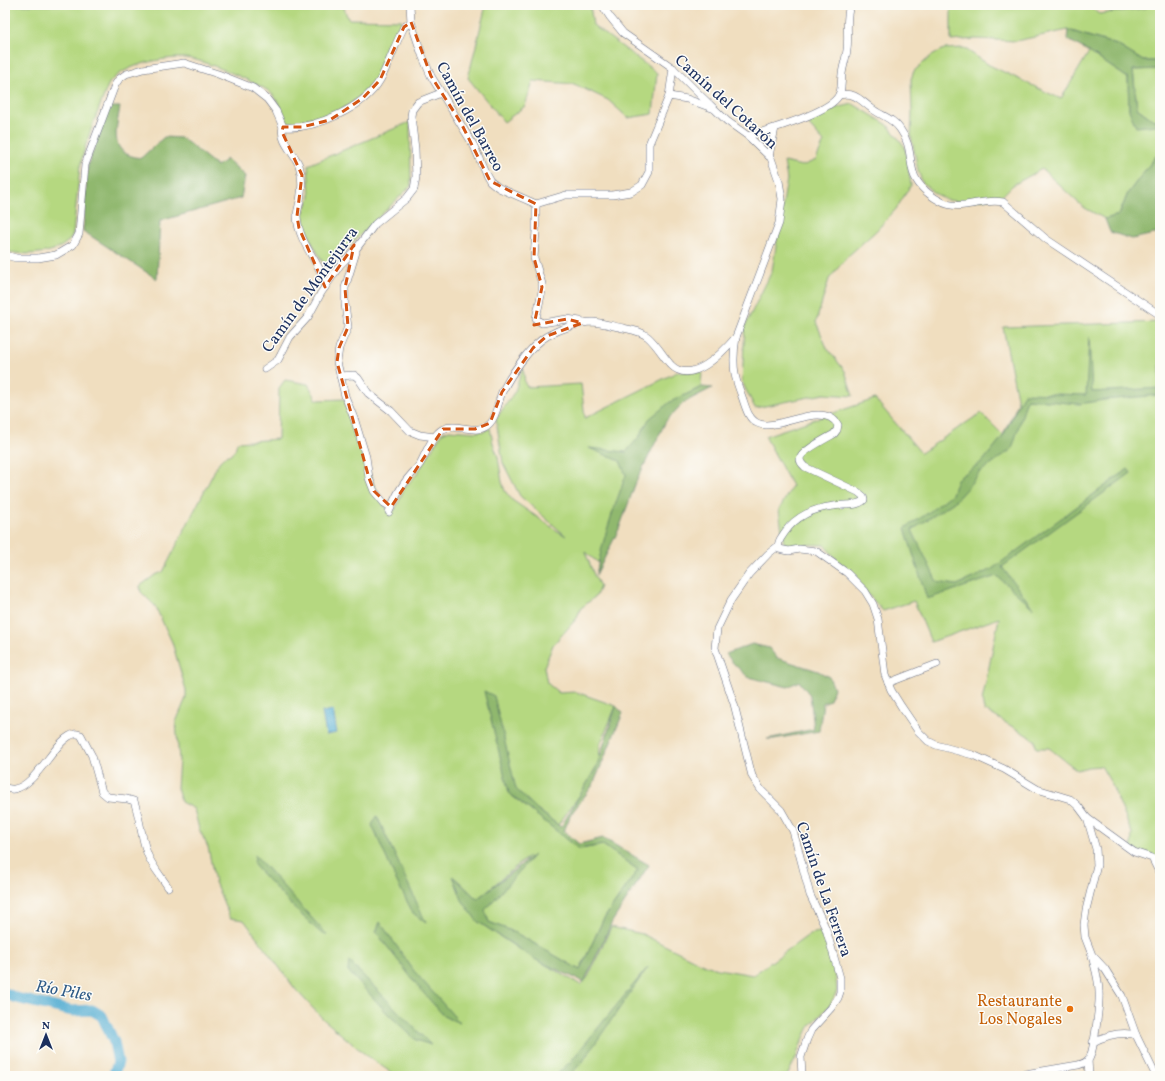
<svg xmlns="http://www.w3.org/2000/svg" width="1165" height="1081" font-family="Vollkorn,serif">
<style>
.green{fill:#b5d880;stroke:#68846f}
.forest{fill:#90b86e;stroke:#567466}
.water{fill:#55add2;stroke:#386e98}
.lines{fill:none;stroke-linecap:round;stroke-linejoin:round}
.river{stroke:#55add2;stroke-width:11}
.minor-casing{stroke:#666c80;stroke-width:8}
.minor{stroke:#fff;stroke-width:7}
.marked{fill:none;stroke:#d45514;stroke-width:3;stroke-dasharray:8 5;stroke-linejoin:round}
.food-dot{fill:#e8710a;stroke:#fdfcf7;stroke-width:1.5}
.labels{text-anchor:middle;stroke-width:3;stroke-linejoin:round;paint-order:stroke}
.street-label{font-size:16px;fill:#1b2f5e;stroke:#fdfcf7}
.food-label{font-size:16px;fill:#c56008;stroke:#fdfcf7;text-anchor:end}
.water-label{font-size:17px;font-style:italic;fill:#2f5b87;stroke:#fdfcf7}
</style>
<rect width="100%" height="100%" fill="#fdfcf7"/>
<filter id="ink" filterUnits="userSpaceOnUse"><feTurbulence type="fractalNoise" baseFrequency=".025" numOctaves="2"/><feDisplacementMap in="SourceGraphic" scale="8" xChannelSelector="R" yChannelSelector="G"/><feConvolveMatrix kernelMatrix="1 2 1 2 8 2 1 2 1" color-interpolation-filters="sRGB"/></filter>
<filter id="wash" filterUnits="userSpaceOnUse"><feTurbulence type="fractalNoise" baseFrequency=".012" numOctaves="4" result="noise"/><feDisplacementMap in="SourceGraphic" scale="16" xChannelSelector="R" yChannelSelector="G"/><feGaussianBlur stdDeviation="0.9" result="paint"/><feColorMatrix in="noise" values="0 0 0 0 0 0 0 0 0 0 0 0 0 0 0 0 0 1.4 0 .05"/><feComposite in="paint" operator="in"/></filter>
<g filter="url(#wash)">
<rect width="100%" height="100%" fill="#f0debf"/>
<g class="green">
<path d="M5 5H343L348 19 402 20 375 82 366 91 349 105 321 120 297 125 288 124C284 113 278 100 270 92 260 84 199 58 186 58 164 57 125 64 110 82 107 86 105 93 103 98 94 121 85 144 80 167L73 234C71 237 70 241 67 242 54 255 22 256 5 251Z"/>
<polygon points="486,5 590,5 593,25 657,73 653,114 628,118 608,100 574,84 533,81 525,106 504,122 468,78"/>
<polygon points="951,5 1087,5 1099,14 1146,8 1147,5 1160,5 1160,61 1143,61 1117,45 1068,30 1016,41 976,39 951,41"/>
<polygon points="964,48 989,65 1061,99 1089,52 1128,78 1129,109 1160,126 1160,154 1156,156 1128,193 1119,215 1105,219 1083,207 1042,169 1013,185 1001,197 963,202 947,200 934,193 922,182 918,170 911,136 912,114 911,79 914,71 930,57 944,49"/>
<polygon points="1160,69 1160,121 1152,119 1137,108 1133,70"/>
<polygon points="853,104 888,125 905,147 911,185 896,209 876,231 848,256 829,279 816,322 827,348 845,371 853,396 824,394 755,408 742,382 745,326 772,271 787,179 784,162 802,166 816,160 824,142 807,123 836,108"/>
<polygon points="410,122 411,186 326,268 309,237 303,214 310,197 308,165"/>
<polygon points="1160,322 1160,873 1153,854 1131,850 1132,833 1111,783 1101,766 1088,767 1077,770 1049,748 1036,748 1035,740 984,710 982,701 999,618 931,642 914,601 883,611 824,545 784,544 779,510 792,486 765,436 875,399 921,453 981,413 1003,435 1018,403 1003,327"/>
<path d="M523 367 525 384 528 387 581 384 585 418 677 372H702L701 387 680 398 636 467 601 565 585 552 594 575 600 586 596 596 580 609 577 618 553 645 544 667 547 683 559 693 576 692 616 706 600 745 599 762 582 792 558 825 520 796H512L581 849 603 845 638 870 603 920 580 970 514 932 489 922 483 909 529 856 477 899 454 877 477 921 520 950 581 985 588 977 611 927 642 934 705 965 718 969 753 975 810 934 824 931 836 978 837 991 830 1005 809 1027 800 1046 796 1058 787 1076H396L366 1055 323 1019 296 990 244 920 230 918 215 882 208 847 199 829 194 809 181 802 177 788 179 760 176 722 186 698V690L172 642 155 606 141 592 140 586 155 575 163 572 213 474C215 469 218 463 221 460 230 451 234 458 237 442L278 439 279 388 285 380 308 384 317 400 344 399C359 436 366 478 389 512L395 510 405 487 416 475 442 433 449 430 476 432 485 431 490 428 493 443 498 457 502 482 505 491 512 500 556 530 566 536 520 496 503 463 496 419 515 391Z"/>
</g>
<g class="forest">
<polygon points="1068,30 1117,45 1143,61 1160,61 1160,69 1133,70 1137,108 1152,119 1160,122 1160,126 1157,125 1136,127 1129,110 1128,78 1089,52 1067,39"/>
<path d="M109 107H120C116 131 108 154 141 158L164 137 182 138 217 166 227 159 245 176 241 198 160 221 157 279 83 231 88 165Z"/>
<polygon points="1160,154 1160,234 1154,234 1132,239 1110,232 1105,219 1119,215 1128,193 1156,156"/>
<polygon points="1089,337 1092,392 1160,388 1160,395 1104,400 1079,404 1027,399 1012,449 980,472 967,488 954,502 912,530 937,582 957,585 992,569 1128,469 1131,473 1002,567 1033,608 997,576 927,599 905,528 928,513 952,494 957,479 983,461 1003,436 1024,393 1086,395"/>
<path d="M702 387 712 388 683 403 666 421 636 482 619 529 596 575C602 540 614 508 626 475L620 461 589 448 626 452 639 437 649 419 670 402Z"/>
<polygon points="752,644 769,648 777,658 818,671 829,677 834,688 830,700 823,703 819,731 774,739 767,739 814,729 810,695 799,681 788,687 748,677 733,663 726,654"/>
<polygon points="484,691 494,696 516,789 538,810 561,827 597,766 616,706 623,713 593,785 571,814 564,831 579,844 603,838 649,865 612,922 584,982 536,960 477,921 462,900 453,876 477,899 534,855 485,910 489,922 514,932 580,970 603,920 638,870 603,845 579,849 509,793"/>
<polygon points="377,816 426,923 413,913 396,880 372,825"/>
<polygon points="255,855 327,935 322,934 295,909 254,865"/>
<polygon points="380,922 414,971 460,1023 445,1017 420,989 376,932"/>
<polygon points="349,961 431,1045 416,1040 389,1015 348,971"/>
<polygon points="648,967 583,1061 569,1076 555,1076 570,1062"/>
</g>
<polygon class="water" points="333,710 337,733 326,735 322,712"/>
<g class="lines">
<polyline class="river" points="5,993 16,998 72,1011 92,1010 102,1016 114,1042 118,1062 113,1076"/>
</g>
</g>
<g filter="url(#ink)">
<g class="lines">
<defs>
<g id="minor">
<polyline points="410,5 411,22 422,55 431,76 474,146 485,172 490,181 499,188 527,200 536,204 566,195 612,195 631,192 642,185 649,172 649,144 669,96 687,99 712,108"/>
<path d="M602 5 610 17 623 33 673 68 701 96 727 121 748 136 771 158 779 181 782 199 779 223 736 337C734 349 733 362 735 374 736 381 739 388 741 394 745 404 747 418 757 423 776 433 823 399 838 425L837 430 834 434C827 438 800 452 800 459 800 463 803 465 805 467L858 492 863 496 864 500C857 507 843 504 834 506 815 508 796 516 785 532 781 538 777 542 779 549L789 551 799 549 816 551 847 573 865 591 873 604 878 619 885 675 891 690 901 706 918 731 928 741 936 745 973 755 1004 769 1037 789 1070 799 1078 806 1087 818 1096 849 1097 865 1086 910 1084 925 1085 937 1092 955 1105 969 1122 996 1136 1035 1156 1076"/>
<path d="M839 95C855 92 859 99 871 108 881 116 893 118 900 129 911 144 909 156 913 172 917 185 929 195 940 201 960 213 982 197 1003 202L1046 239 1160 315"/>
<polyline points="669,96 673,68"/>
<path d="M283 127C279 141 294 153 299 165 303 178 302 188 300 201 299 206 297 212 297 216 298 238 312 254 321 272 323 277 324 282 325 287"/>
<path d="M748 136C768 130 830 113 839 95 842 89 841 81 842 74 843 66 846 58 847 50 849 35 845 20 850 5"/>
<polyline points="769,156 775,128"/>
<polyline points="536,204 536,231 534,258 542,284 542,291 536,318 537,320 542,323 567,319 580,321 582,323"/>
<polyline points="356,252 345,288 345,304 348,327 339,348 337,362 345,396 355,421 366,457 369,478 374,491 384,503 391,507"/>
<path d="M5 255 16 258H38L56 255 73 245 79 234 85 165 115 85 119 79 126 74 143 69 184 63 218 74 253 88 267 99 276 111 283 127C314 130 364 108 380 80 389 64 395 44 404 27L411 22"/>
<polyline points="265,369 278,360 290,337 308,317 321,293 340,265 356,249 375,224 407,198 414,189 416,177 415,149 411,116 412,110 418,102 441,93"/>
<polyline points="340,376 354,375 358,378 368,393 391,411 410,431 420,435 435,437"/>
<path d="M389 512C393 503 397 493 403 485 408 477 415 471 420 464 426 453 432 435 443 429 458 422 478 437 490 423 497 415 498 402 502 392 511 374 530 346 547 336 560 329 579 322 593 322 603 323 613 326 623 328 632 330 641 331 648 337 657 345 663 356 671 365 692 386 723 352 736 337"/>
<polyline points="778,546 768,554 749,574 731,600 717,629 715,648 734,704 752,776 761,790 781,810 793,831 797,845 810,895 826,929 840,978 840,992 838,998 831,1008 811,1030 807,1039 801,1057 802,1076"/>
<polyline points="888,683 937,664"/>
<path d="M5 788C8 788 11 790 14 789 37 786 57 736 75 734 76 733 80 735 81 735L92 756 102 792 108 797 127 799 134 801C140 818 141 836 147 853 151 865 161 876 168 887"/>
<polyline points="1087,818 1134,852 1152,858 1160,874"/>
<path d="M1093 1042C1107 1035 1121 1031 1136 1035"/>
<polyline points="1088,1060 1089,1076"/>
<path d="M1013 1076 1078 1065C1082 1064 1086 1063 1089 1059 1094 1051 1100 1003 1099 992 1099 980 1095 968 1092 956"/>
</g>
</defs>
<use href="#minor" class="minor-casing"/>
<use href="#minor" class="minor"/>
</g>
</g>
<path class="marked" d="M411 22 431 76 461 123 490 181 536 204 534 258 542 287 534 325 567 319 582 323 547 336 533 348 502 392 490 423 475 429H443L391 507 374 491 369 478 337 362 339 348 348 327 345 288 354 245 325 287 299 228 297 216 302 175 282 132 283 127H302L330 120 363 98 380 80 404 27Z"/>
<circle class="food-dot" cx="1070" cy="1009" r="4"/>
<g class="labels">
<g class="street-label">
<text transform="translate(727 101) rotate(42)" y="6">Camín del Cotarón</text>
<text transform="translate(471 116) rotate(61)" y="6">Camín del Barreo</text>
<text transform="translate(309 289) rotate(-54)" y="6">Camín de Montejurra</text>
<text transform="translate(825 889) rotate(71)" y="6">Camín de La Ferrera</text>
</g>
<g class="food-label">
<text x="1062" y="1006">Restaurante<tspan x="1062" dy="18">Los Nogales</tspan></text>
</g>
<g class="water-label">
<text transform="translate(64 990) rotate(10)" y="6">Río Piles</text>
</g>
</g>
<rect width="1165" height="1081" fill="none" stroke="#fdfcf7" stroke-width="20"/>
<g transform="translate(46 1035)" stroke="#fdfcf7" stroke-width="3" paint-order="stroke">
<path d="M0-3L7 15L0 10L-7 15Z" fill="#1b2f5e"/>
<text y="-6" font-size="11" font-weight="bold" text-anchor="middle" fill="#1b2f5e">N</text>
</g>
</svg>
